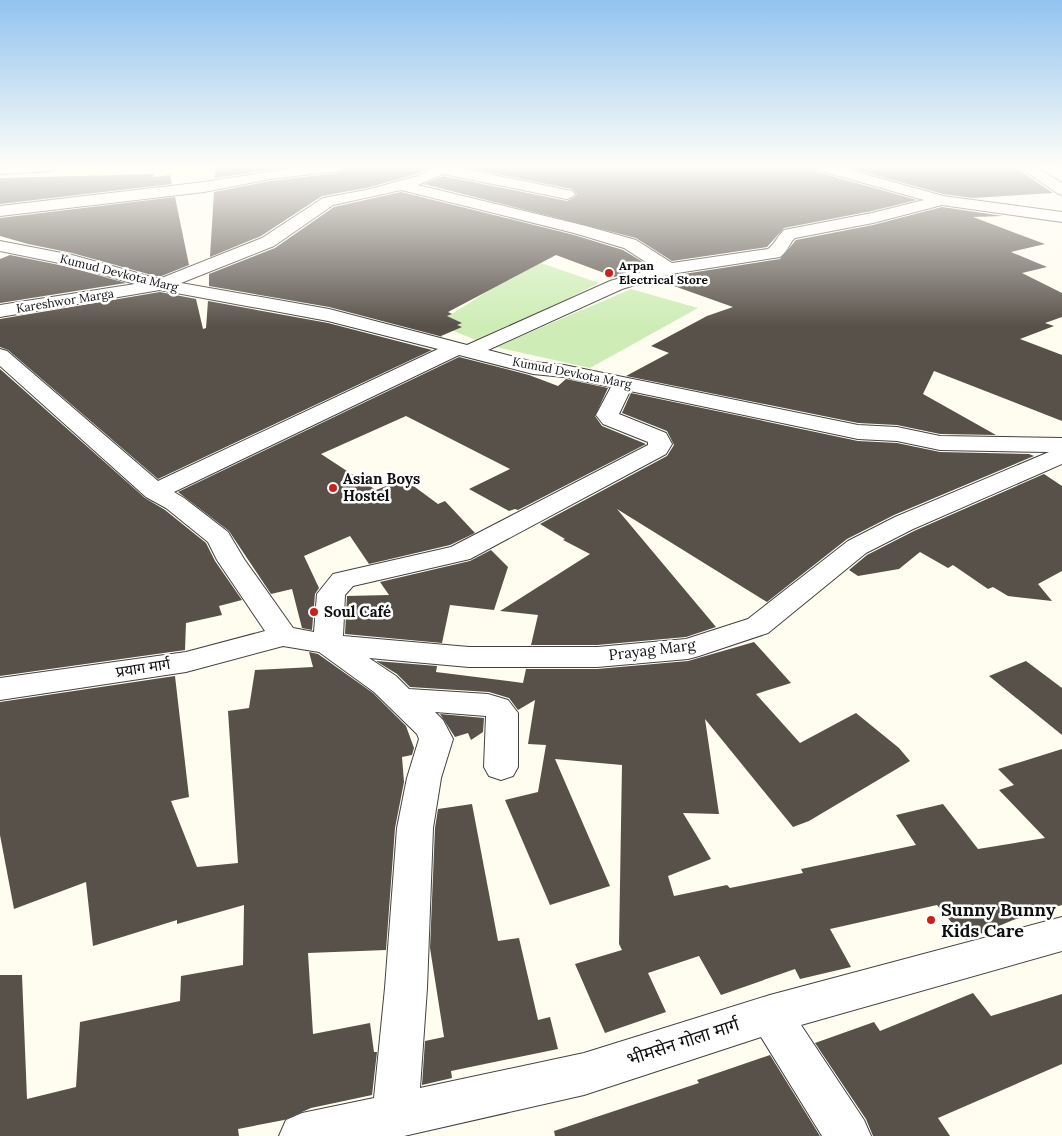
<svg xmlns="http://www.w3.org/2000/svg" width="1062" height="1136" font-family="Lora,'Noto Sans Devanagari',serif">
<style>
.green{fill:#ceedb6}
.building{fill:#58514a}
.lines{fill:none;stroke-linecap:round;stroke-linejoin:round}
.minor-casing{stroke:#424242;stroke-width:2}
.minor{fill:#fff;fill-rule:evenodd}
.poi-dot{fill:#ca211b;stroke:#fff;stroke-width:2}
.labels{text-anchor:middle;stroke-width:5;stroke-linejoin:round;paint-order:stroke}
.far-poi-label{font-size:12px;font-weight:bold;fill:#0f0f0f;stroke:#fff;text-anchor:start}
.far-street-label{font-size:12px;fill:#0f0f0f;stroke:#fff}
.poi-label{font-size:15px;font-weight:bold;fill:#0f0f0f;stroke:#fff;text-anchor:start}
.street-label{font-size:15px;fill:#0f0f0f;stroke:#fff}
.near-poi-label{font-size:18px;font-weight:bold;fill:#0f0f0f;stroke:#fff;text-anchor:start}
.near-street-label{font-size:18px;fill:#0f0f0f;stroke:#fff}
</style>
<rect width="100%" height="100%" fill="#fffdf0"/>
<g class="green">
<polygon points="541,263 599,283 481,342 436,324 499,284"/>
<polygon points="631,289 698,308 590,368 496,347"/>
</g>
<g class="building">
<polygon points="216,167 289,167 215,178"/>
<polygon points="346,167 431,167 417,174 366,188 322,196 261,236 210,257 214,192 270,181 337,173 344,171"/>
<polygon points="462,167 814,167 817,172 917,200 872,211 784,228 767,247 672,261 636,238 424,184 443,176 567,201 573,198 577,194 572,189"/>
<polygon points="846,167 1014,167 1053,193 973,198 943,194"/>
<polygon points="154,174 153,177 170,175 172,184 0,204 0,178"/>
<polygon points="401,192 574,235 623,250 651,267 633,272 629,271 615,277 556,255 448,312 452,314 447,316 462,323 457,325 462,327 441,336 443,337 329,307 209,286 209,274 275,248 334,207"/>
<polygon points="175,197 189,265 159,277 72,253 28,244 0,236 0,218"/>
<polygon points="942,207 1003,216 973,217 1045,244 1011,252 1047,267 1022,273 1062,293 1062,317 1045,323 1054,326 1020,339 1062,355 1062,421 934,371 923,394 996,435 940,434 897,425 858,423 626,376 669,353 651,346 707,316 733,307 657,280 671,276 780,259 796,240 873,225"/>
<polygon points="10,255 69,267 126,283 0,303 0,259"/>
<polygon points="160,292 196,299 203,329 206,328 208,301 328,323 432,350 158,479 8,350 0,347 0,319"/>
<polygon points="459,357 529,375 558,386 566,379 608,388 595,416 602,426 646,444 518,510 515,509 509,511 469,489 510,469 406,416 321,454 376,490 404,479 438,504 445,501 475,533 450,545 369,564 350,536 304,556 319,588 315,594 312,630 302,628 292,589 271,594 229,531 178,492"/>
<polygon points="0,369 145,498 165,510 206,543 215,561 242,600 219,606 222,615 186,623 185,650 0,676"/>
<polygon points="631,393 858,441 897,443 940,452 1029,454 1034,456 894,515 847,539 767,602 617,509 716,627 686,637 597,645 531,645 538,615 500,611 590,554 563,540 565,539 540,524 667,456 674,445 667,431 622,413"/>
<polygon points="1044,474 1062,486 1062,571 1038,584 1052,601 1008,596 993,587 988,589 953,565 948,568 920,552 899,569 858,576 849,570 867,555 914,531"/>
<polygon points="491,550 508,567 494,610 450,605 442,643 345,634 347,596 389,595 380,582 470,561"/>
<polygon points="754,642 791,683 756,694 800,743 856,713 899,748 910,761 809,821 793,827 705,719 719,814 683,813 711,859 668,876 674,896 727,885 730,888 803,873 801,869 916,845 896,815 943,804 978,849 1045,838 999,790 1014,785 998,769 1062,749 1062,905 1013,920 966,940 937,905 830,929 851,967 800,979 795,969 721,995 699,956 648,973 666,1012 605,1033 575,964 622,950 619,944 622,765 555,759 610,886 550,905 505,800 538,792 546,745 528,744 535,700 518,710 509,698 489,692 410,687 397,674 376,661 437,666 436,672 523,683 526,669 597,669 688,661"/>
<polygon points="309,652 318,654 373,693 406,726 414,748 412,755 402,757 404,782 395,828 386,950 308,953 313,1034 370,1023 374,1052 377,1052 372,1095 311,1108 284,1120 238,1129 239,1136 0,1136 0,975 22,975 27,1099 76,1087 80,1022 180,1001 181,976 243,965 244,905 177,924 177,920 93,946 86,882 14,909 0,835 0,702 175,676 189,797 171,801 197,867 238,863 228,711 249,708 255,670 313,667"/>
<polygon points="1026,661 1062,688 1062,735 989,676"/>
<polygon points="440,714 484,718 483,732 471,740 468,733 455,737"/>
<polygon points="472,804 498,941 519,938 538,1020 550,1017 558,1049 451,1071 452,1078 422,1085 425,1041 444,1037 430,948 435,828 438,809"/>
<polygon points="973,993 991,1016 1062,994 1062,1064 938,1118 950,1136 873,1136 866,1119 815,1043 874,1022 880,1031"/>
<polygon points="770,1055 820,1136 555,1136 554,1131 699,1083 697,1080"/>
</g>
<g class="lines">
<defs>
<g id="minor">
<polygon points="0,167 56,167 54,170 49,171 0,174"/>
<polygon points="301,167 344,167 342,170 337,171 270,179 204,192 0,216 0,206 204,182"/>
<path d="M435 167H453L572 191 575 194 572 197 567 199 443 174 418 185 586 226 636 240 672 263 768 249C774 245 777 237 784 230L872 213 924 200 818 170 816 167H839L943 196 1062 212V222L942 205 873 223 795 238C788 244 790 249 780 257L671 274 622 289 488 350 533 362 564 365 858 425 897 427 940 436 1062 438V464L913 529 866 553 768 633 699 656 688 659 597 667H469L369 658 396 676 409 689 488 694 508 700 518 713V767L513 776 501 780 489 776 484 767 486 716 435 712 443 720 453 739 441 778 433 828 427 988 420 1088 584 1053 770 995 1062 917V951L801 1025 864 1120 871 1136H822L761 1037 584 1095 404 1136H279L286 1120 302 1113 374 1098 385 988 397 828 407 778 419 739 417 734 374 692 319 652 283 646 186 672 0 700V678L186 652 265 631 217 560 208 542 166 508 146 497 0 366V349L7 351 158 481 438 349 328 321 160 290 0 317V305L135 284 69 265 0 251V241L72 255 159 279 262 238 323 198 366 190 418 176ZM401 190 574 233 624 248 655 268 610 281 467 345 329 309 181 283 274 246 333 205ZM459 355 533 374 564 377 611 387 596 415 603 424 648 442V445L451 547 333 574 317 594 314 632 293 628 244 559 228 532 184 498 174 492ZM630 391 858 439 897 441 940 450 1049 452 895 517 848 541 748 619 686 639 597 647H469L343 636 345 595 353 586 470 559 666 454 672 444 666 433 619 414Z"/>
<polygon points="1019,167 1036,167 1062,183 1062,195 1057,193"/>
</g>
</defs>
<use href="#minor" class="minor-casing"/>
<use href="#minor" class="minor"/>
</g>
<linearGradient id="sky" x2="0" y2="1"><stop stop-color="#92c3f0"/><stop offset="0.51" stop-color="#fffef8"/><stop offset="1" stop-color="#fffef8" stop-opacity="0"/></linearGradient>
<rect width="1062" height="326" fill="url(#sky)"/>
<g class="poi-dot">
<circle cx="609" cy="273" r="5"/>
<circle cx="333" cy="488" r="5"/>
<circle cx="314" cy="612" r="5"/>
<circle cx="931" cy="920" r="5"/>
</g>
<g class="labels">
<g class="far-poi-label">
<text x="619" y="270">Arpan<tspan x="619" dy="14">Electrical Store</tspan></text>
</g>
<g class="far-street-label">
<text transform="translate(119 273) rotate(14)" y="4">Kumud Devkota Marg</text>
<text transform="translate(65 301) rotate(-9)" y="4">Kareshwor Marga</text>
<text transform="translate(572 373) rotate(11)" y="4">Kumud Devkota Marg</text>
</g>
<g class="poi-label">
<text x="343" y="484">Asian Boys<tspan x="343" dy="17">Hostel</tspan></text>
<text x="324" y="617">Soul Café</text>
</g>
<g class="street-label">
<text transform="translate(652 650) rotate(-7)" y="5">Prayag Marg</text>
<text transform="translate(143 668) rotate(-9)" y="5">प्रयाग मार्ग</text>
</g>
<g class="near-poi-label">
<text x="941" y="916">Sunny Bunny<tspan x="941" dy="21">Kids Care</tspan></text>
</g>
<g class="near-street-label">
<text transform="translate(683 1042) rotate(-18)" y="6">भीमसेन गोला मार्ग</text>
</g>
</g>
</svg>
